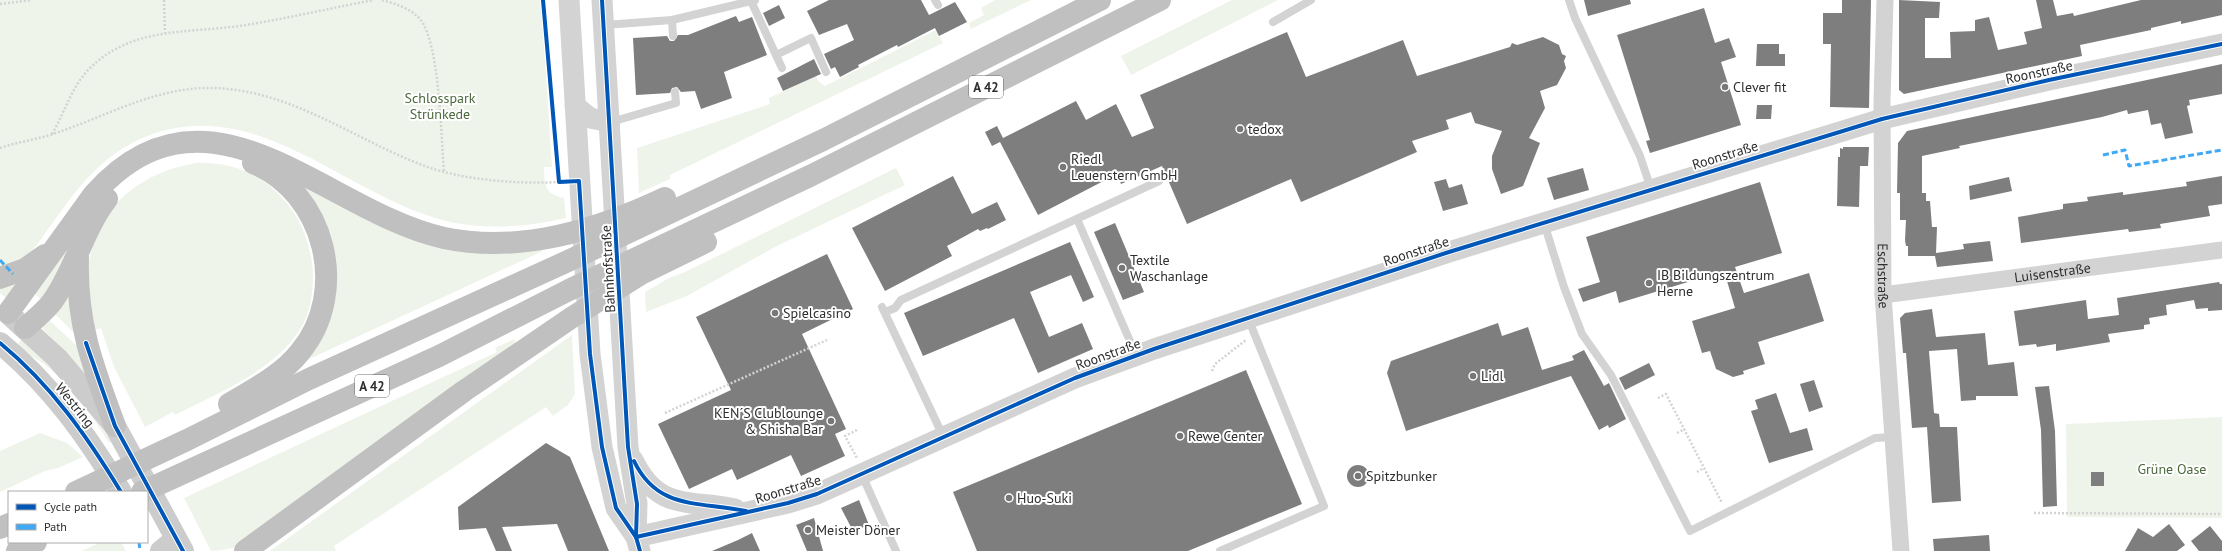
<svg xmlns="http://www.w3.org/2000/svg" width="2222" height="551" font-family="'PT Sans',sans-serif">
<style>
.green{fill:#eff4eb}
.building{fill:#7e7e7e}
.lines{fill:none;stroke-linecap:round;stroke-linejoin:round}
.path{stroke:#d3d3d3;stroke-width:2.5;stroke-dasharray:2 2;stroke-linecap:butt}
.service{stroke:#d3d3d3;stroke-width:8}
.minor{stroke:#d3d3d3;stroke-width:17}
.tertiary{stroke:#d3d3d3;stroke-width:21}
.secondary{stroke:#ccc;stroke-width:22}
.motorway{stroke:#c0c0c0;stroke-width:22}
.quiet{stroke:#3fa9f5;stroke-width:3;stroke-dasharray:6 3;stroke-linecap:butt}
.cycleway-casing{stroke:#fff;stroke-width:6}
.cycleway{stroke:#0057b8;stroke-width:4}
.poi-dot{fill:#777;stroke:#fff;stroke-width:1.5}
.labels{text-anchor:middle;stroke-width:4;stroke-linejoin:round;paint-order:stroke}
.shield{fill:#fff;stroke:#6d6d6d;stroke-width:1}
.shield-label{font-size:13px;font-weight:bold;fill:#2e2e2e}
.street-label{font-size:14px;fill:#2e2e2e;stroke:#fff}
.poi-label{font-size:14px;fill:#2e2e2e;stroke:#fff;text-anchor:start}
.park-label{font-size:14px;fill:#4b693b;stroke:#fff}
</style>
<rect width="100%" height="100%" fill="#fff"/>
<g class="green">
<path d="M0 0H541L552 167H544C545 185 544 194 564 198L566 218C524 228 473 231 432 217 337 187 252 94 145 137 102 155 78 187 52 224 44 234 36 248 26 257 19 262 8 266 0 270Z"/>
<polygon points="995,0 1031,0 971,29 969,23 984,15 981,8"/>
<polygon points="1232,0 1278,0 1131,75 1121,56"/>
<polygon points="936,30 943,43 670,175 670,179 639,193 637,148 770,104 769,98 816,76 819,82 825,86"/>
<path d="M196 163C262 160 311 210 313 276 313 293 310 313 301 328 273 372 220 392 175 415L173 412 145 427 114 367 101 328 94 330C91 308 86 285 89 262 97 206 142 172 196 163Z"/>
<polygon points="896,168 905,185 775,247 687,296 646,312 645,292 669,278 685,272"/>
<polygon points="292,174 396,230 540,245 543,251 305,361 328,309"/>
<polygon points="75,236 59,273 42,300 34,293"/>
<polygon points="12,281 18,288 6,298 0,293 0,283"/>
<polygon points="68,288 74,333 53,312"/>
<polygon points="48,319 79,348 86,375 42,328 42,324"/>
<polygon points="572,335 575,394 568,405 553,416 546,407 334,546 336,551 270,551"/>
<path d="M22 339 32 344 105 432 112 442 109 443C93 417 73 388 49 368 40 360 28 356 19 347L18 344Z"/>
<polygon points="514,339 517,345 240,546 223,550 211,551 184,498 497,352 495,348"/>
<polygon points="2222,417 2222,518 2067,517 2066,424"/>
<polygon points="40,433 67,443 83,457 58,468 45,471 0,492 0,451"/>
<polygon points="101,542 121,542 126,551 82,551"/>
</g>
<g class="building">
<polygon points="829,0 921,0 929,15 955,2 967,22 939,36 935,28 898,47 897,45 858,65 859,67 840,77 835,67 831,69 824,54 854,40 847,24 819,35 807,11"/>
<polygon points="1584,0 1630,0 1631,4 1588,16"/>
<polygon points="1842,0 1871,0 1869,108 1830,107 1831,44 1823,44 1823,13 1842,13"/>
<polygon points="1899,0 1940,2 1939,18 1925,18 1925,58 1951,58 1950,32 1975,31 1975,20 1989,17 1998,50 2027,44 2024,32 2042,28 2036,0 2053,0 2057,16 2073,13 2074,16 2141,0 2222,0 2222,15 2181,24 2181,21 2151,28 2151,30 2080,45 2082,56 1904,94 1899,90"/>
<polygon points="779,5 785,18 769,26 763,13"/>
<polygon points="1704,8 1715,43 1729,38 1736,57 1721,62 1741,125 1650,153 1646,141 1650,140 1617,35"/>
<polygon points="736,16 739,22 752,17 767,55 724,72 732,98 701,109 695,91 681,92 677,87 672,88 670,93 636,95 633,38 667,36 670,41 674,41 678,35 688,35"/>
<polygon points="1287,32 1306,77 1403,40 1417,76 1510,47 1512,43 1517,45 1543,37 1559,45 1562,54 1566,56 1564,61 1566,68 1557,85 1540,91 1545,108 1529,138 1540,143 1523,186 1501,194 1492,169 1492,156 1502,131 1475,123 1471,112 1446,120 1449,129 1412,141 1417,152 1301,202 1291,179 1187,224 1162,166 1121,184 1117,174 1038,215 1000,142 992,146 985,132 997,126 1003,138 1076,101 1086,120 1116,104 1132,137 1154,128 1140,95"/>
<polygon points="1757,44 1779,44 1779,54 1785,54 1785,66 1756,66"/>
<polygon points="814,59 821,74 783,91 777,78"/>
<polygon points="2222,64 2222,94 2189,100 2190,105 2187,106 2193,133 2165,139 2161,123 2151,125 2148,110 2128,114 2127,110 2102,117 1959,146 1960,148 1922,156 1922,193 1926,193 1926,201 1930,201 1932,227 1937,227 1936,253 1964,249 1963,244 1990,241 1993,261 1937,267 1935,256 1908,256 1908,246 1906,246 1905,240 1906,220 1900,220 1900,193 1897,193 1898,143 1907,131"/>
<polygon points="1757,105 1772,105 1771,119 1756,119"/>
<polygon points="1843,147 1869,147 1868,166 1860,166 1859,207 1837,206 1838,157 1840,157 1840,148 1843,149"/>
<polygon points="1583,168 1589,190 1554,200 1547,178"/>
<polygon points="953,176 972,214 997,202 1006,220 988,229 987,228 980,231 978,229 947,246 952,256 885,291 852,228"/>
<polygon points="2222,176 2222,204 2208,206 2210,216 2160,224 2161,228 2129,232 2128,229 2021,243 2018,217 2063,209 2063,204 2088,201 2087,197 2123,192 2123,195 2187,186 2186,182"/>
<polygon points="2009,177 2012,191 1970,200 1969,186"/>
<polygon points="1446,179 1449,188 1462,184 1468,204 1443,211 1434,182"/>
<polygon points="1760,182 1782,253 1735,267 1744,293 1809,273 1824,321 1758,342 1765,364 1743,371 1744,374 1733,377 1716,369 1710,351 1702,353 1692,321 1735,308 1724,271 1619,303 1616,291 1583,302 1578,289 1600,282 1586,237"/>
<polygon points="1115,223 1144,292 1123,300 1094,232"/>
<polygon points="1070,242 1094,297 1083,302 1071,275 1030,292 1049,337 1082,323 1093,349 1038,373 1014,318 923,356 904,313"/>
<polygon points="827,254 853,309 802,334 846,429 835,434 845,456 801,476 791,455 737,480 732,469 689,489 658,424 731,390 696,317"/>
<polygon points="2219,282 2220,284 2222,284 2222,310 2208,311 2208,308 2196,309 2194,300 2166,305 2167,315 2149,318 2150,324 2144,325 2144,329 2108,334 2110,342 2056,351 2056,344 2037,347 2036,344 2019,346 2014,311 2086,300 2088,319 2119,315 2117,298"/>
<polygon points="1932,309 1936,337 1985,333 1988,365 2014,362 2018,396 1976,396 1976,400 1961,401 1957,349 1929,351 1934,413 1939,414 1940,427 1957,427 1961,501 1932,503 1927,427 1912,428 1906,353 1903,353 1900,318 1905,313"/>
<polygon points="1498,323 1502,336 1528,327 1542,370 1574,360 1572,356 1584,350 1604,386 1609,383 1626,419 1609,428 1608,425 1599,430 1571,376 1406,431 1387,373 1391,361"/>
<polygon points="1649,363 1655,375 1625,390 1619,378"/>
<polygon points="1246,370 1302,504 1188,551 977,551 953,492"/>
<polygon points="1814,380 1823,407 1809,412 1800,384"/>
<polygon points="2049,386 2055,431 2057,506 2043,507 2041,430 2035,387"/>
<polygon points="1776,393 1790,433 1807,428 1813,450 1769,463 1751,411 1758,409 1755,400"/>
<polygon points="546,443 570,457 609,551 568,551 557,524 502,527 512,551 496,551 486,528 459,530 458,507"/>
<circle cx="1358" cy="476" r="11"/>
<rect x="2091" y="472" width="13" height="14"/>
<polygon points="859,500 869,525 853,531 841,508"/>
<polygon points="814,518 823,551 807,551 796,525"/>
<polygon points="2169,524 2185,545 2177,551 2125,551 2138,528 2153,537"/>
<polygon points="2210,526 2222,541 2222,551 2199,551 2191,541"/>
<polygon points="752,533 760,551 712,551 738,540"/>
<polygon points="1989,535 1990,551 1934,551 1933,539"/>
</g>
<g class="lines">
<g class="path">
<polyline points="164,0 165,33"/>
<path d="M382 0C396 4 410 8 420 19 440 43 441 138 444 172"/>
<polyline points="0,4 32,0"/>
<path d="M52 134C65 112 71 88 89 69 133 25 190 34 246 25 289 18 331 8 374 0"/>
<path d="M0 148C17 142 35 140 53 134 105 117 155 87 211 88 289 89 352 138 422 165 465 181 517 184 562 182"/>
<polyline points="1212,371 1215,364 1246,340"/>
<polyline points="1658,398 1666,394 1722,503"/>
<polyline points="665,413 827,340"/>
<polyline points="857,430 845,436 857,458"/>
<polyline points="1677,433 1685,429"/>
<polyline points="1697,472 1704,468"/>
<polyline points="2034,513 2222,514"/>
</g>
<g class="service">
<polyline points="935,0 938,5"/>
<polyline points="1569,0 1575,18 1640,156 1651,189"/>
<polyline points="751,1 782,68"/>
<polyline points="672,20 673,36"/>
<polyline points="1273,22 1311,0"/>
<polyline points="605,25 672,20 755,0"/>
<polyline points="776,55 811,38 826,72"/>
<polyline points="611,122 676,103 675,92"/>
<polyline points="1077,219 1136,355"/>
<polyline points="1544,223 1564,287 1582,334 1611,375 1690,531 1875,438 1894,437"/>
<polyline points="882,307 943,436"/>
<polyline points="885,312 895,308 901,300 1159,181"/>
<polyline points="862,475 896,551"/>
<polyline points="1220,551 1324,506 1248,318"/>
</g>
<g class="minor">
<path id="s1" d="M1885 0 1882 101 1883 295 1901 551"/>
<path id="s2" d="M1883 295 2222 250"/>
</g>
<g class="tertiary">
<polyline points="569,0 590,354 602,447 616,508 636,537 640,551"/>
<polyline points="602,0 628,447 637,504 636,537"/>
<polyline points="575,106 590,118 610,122"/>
<path d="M633 460C658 512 690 499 735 509"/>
<polyline points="636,537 788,503 817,494 1075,378 1154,349 1449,252 1882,119 2049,80 2222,44"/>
</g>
<g class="secondary">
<polyline points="11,316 57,358 115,426 183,551"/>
<path d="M0 343C51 385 87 436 121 492"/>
<polyline points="161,551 176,539"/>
</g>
<g class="motorway">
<path d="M78 258C76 323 93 367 115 426"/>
<polyline points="0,278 25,269 45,255"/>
<path d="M8 313 94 194C209 65 325 212 444 238 520 254 597 230 665 198"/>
<path d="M25 328C34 320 44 312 52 302 75 270 83 230 107 199"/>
<path d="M229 404C254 389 282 375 300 352 350 292 325 192 253 163"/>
<polyline points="76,492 187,440 309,379 568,261 823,140 1100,0"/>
<polyline points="142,492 439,356 569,290 812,175 1160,0"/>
<polyline points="0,528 9,524"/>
<polyline points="17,551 36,542"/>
<polyline points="245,551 464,391 571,318 641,274 706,242"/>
</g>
<g class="quiet">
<polyline points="2103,155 2125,150 2129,166 2222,150"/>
<polyline points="0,260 13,274"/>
<polyline points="139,542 140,551"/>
</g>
<defs>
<g id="cycleway">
<polyline points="543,0 559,182 579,181 590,354 602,447 616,508 636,537 640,551"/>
<polyline points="602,0 628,447 637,504 636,537"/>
<path d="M0 343C51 385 87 436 121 492"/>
<polyline points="86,343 115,426 183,551"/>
<path d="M634 461C658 511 700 501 746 511"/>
<polyline points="636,537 788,503 817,494 1075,378 1154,349 1449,252 1882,119 2049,80 2222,44"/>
</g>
</defs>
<use href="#cycleway" class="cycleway-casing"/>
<use href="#cycleway" class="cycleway"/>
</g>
<g class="poi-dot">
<circle cx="1725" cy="87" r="4"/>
<circle cx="1240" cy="129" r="4"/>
<circle cx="1063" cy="167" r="4"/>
<circle cx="1122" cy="268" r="4"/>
<circle cx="1649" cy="283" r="4"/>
<circle cx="775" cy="313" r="4"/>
<circle cx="1473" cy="376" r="4"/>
<circle cx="831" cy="421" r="4"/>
<circle cx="1180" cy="436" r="4"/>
<circle cx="1358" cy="476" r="4"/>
<circle cx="1009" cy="498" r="4"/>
<circle cx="808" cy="530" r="4"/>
</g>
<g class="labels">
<g class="shield">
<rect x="969" y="76" width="34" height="22" rx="3"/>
<rect x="355" y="375" width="34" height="22" rx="3"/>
</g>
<g class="shield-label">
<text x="986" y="92">A 42</text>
<text x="372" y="391">A 42</text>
</g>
<g class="street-label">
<text transform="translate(2039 72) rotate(-12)" y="5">Roonstraße</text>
<text transform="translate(1725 155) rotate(-17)" y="5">Roonstraße</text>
<text transform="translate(1416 251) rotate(-18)" y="5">Roonstraße</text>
<text transform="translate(608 269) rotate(-93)" y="5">Bahnhofstraße</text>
<text dy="5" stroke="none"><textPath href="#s2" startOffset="171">Luisenstraße</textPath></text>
<text dy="5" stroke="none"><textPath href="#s1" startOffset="276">Eschstraße</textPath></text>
<text transform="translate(1108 354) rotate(-20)" y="5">Roonstraße</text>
<text transform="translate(75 405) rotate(51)" y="5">Westring</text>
<text transform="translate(788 489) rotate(-17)" y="5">Roonstraße</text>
</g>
<g class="poi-label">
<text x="1733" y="92">Clever fit</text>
<text x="1248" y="134">tedox</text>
<text x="1071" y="164">Riedl<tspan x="1071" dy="16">Leuenstern GmbH</tspan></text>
<text x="1130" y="265">Textile<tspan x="1130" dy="16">Waschanlage</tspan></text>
<text x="1657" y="280">IB Bildungszentrum<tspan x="1657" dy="16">Herne</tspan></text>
<text x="783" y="318">Spielcasino</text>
<text x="1481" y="381">Lidl</text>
<text x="823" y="418" text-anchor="end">KEN´S Clublounge<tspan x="823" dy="16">&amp; Shisha Bar</tspan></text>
<text x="1188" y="441">Rewe Center</text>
<text x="1366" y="481">Spitzbunker</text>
<text x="1017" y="503">Huo-Suki</text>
<text x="816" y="535">Meister Döner</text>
</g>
<g class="park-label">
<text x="440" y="103">Schlosspark<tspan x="440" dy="16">Strünkede</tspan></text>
<text x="2172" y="474">Grüne Oase</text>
</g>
</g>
<rect x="8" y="491" width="140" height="52" fill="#ffffff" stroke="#ababab"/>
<rect x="16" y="504" width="20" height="6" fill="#0057b8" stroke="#ababab"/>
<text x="44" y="511" font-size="12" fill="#2e2e2e">Cycle path</text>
<rect x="16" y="524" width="20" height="6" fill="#3fa9f5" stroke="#ababab"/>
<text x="44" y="531" font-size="12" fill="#2e2e2e">Path</text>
</svg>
